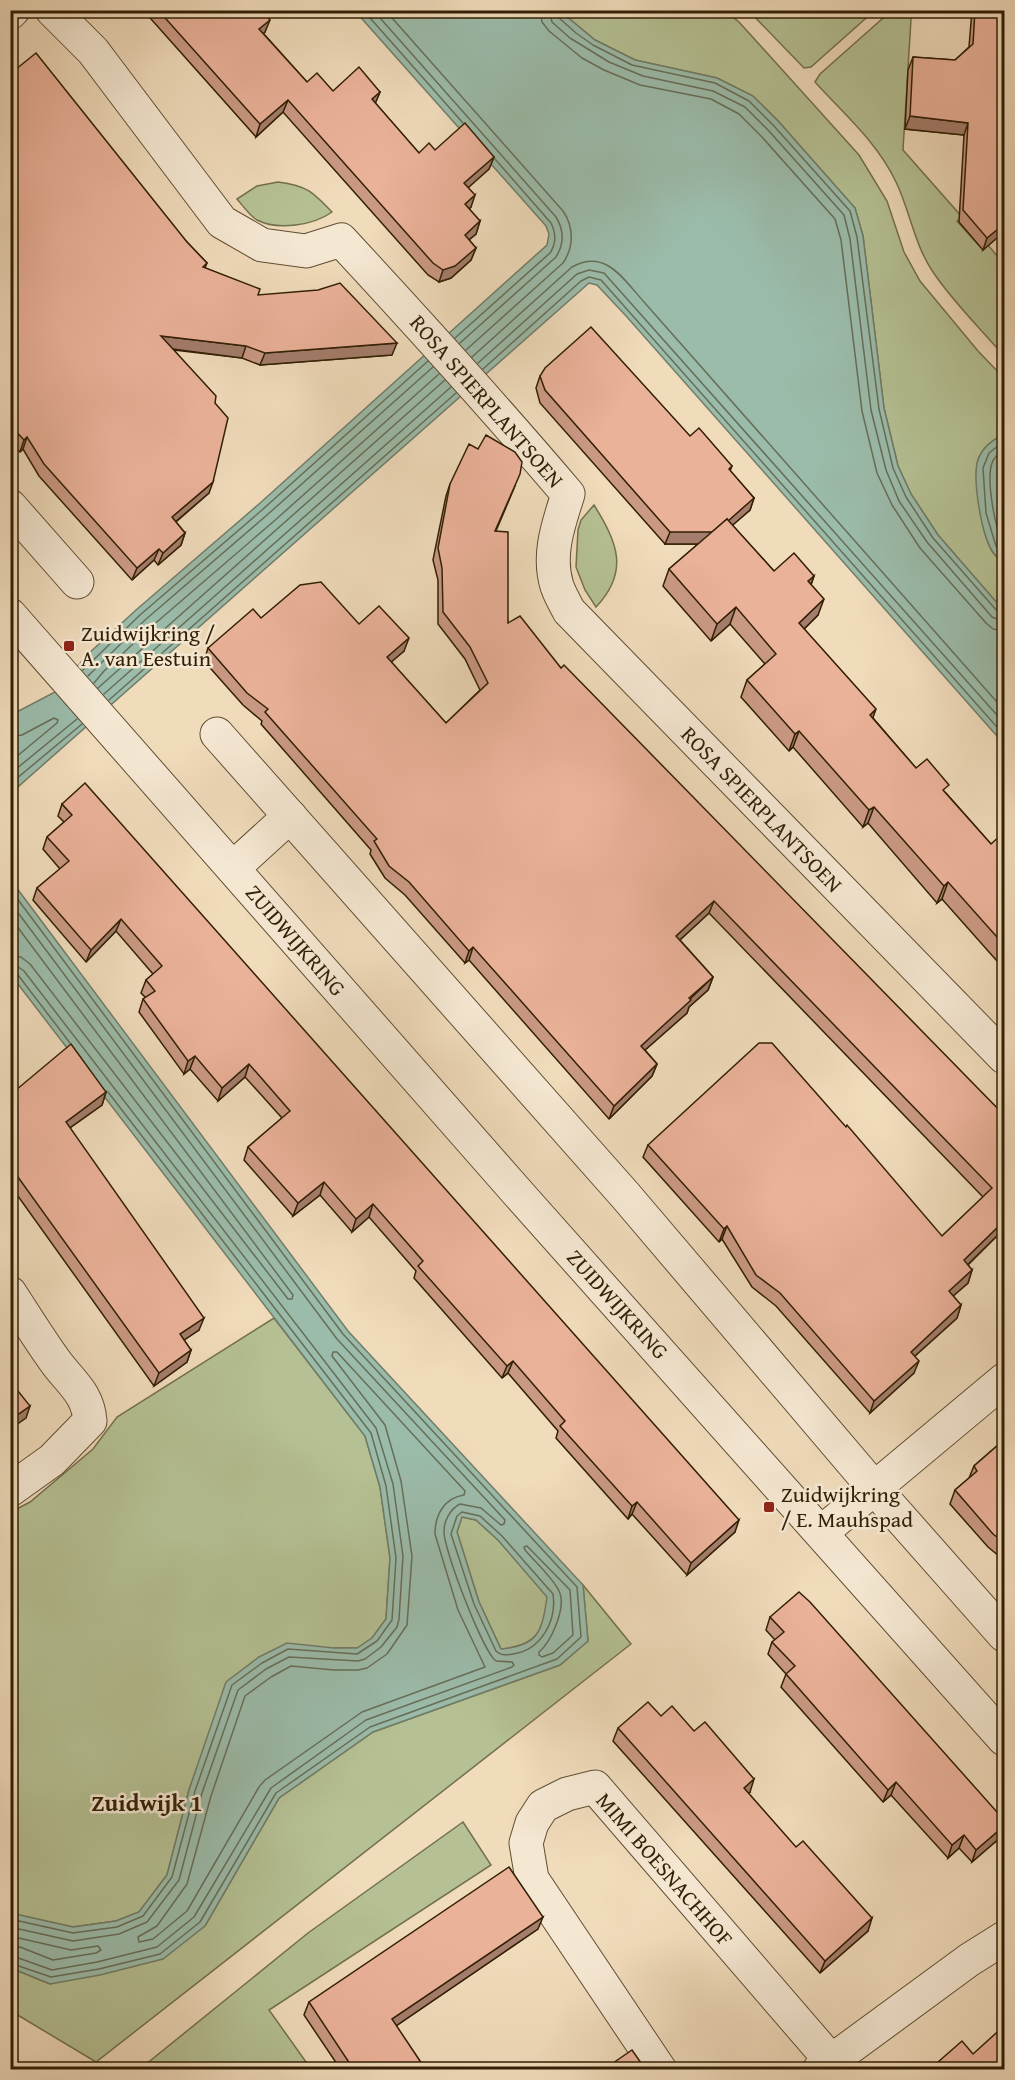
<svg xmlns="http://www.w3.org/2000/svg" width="1015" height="2080" font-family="'Gentium Book Plus',serif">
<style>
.green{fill:#b5c194;stroke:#73704c;stroke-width:1.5}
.water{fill:#9bbcab;stroke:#717d68;stroke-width:1.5;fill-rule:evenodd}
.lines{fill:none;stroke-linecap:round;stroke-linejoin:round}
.shore{stroke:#666e58;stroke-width:1.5}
.street-casing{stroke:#614e32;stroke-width:35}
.street{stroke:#f5e8d3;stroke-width:33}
.wall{fill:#ca9984;stroke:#311f04;stroke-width:1.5}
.shaded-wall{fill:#a47d6c;stroke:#311f04;stroke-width:1.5}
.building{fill:#ebb29a;stroke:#311f04;stroke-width:1.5}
.poi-dot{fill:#8f2418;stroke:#f5e8d3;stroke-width:2}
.labels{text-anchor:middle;stroke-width:5;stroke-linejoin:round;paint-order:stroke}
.street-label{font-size:22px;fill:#311f04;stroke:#f5e8d3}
.poi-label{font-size:22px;fill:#311f04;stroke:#f5e8d3;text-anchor:start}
.neighbourhood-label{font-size:24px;font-weight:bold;fill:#311f04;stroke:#f5e8d3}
</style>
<rect width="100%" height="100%" fill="#f0dbbb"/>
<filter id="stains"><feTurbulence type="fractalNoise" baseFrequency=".00333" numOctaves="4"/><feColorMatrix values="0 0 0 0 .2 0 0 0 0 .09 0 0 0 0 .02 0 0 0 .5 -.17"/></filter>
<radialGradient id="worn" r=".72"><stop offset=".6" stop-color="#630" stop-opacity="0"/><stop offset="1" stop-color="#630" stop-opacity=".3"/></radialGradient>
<g class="green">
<path d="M560 11H725L739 22 859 155 887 201 904 252 920 281 978 351 1004 378V435C993 439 982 448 978 460 973 478 982 535 992 551 995 556 1001 560 1004 565V611L938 535 911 494 898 466 884 408 863 236 855 208 779 122 753 96 717 78 635 60 595 40Z"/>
<polygon points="749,11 874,11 811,67 804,68"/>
<path d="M891 11H901L911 19 903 150 962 217 957 221 983 250 988 245 1004 264V356C981 329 953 302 933 272 914 244 910 211 896 182 878 143 844 114 815 82L820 74Z"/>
<path d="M278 182C307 186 312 191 332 212 314 225 278 231 257 220 250 216 243 206 237 199L257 186Z"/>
<path d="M594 505C617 542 630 571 596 607L585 590 576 567 578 530 581 520Z"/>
<polygon points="274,1318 365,1436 380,1487 390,1558 386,1619 372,1638 358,1648 334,1648 227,1682 189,1790 167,1875 139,1912 116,1921 73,1927 12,1914 11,1512 30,1502 93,1449 117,1417"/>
<path d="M462 1517 476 1520 498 1540 548 1597C542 1631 539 1645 501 1649L479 1602 457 1532Z"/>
<polygon points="583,1585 631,1644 96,2062 11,2011 11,1968 50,1984 205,1926 279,1798 373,1732 560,1665 588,1641"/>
<polygon points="463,1822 491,1865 269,2010 311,2069 140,2069 308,1933"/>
</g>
<g class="water">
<polygon points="355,11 560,11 595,40 635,60 717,78 753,96 779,122 855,208 863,236 884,408 898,466 911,494 938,535 1004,611 1004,744 627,317 597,285 589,283 11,793 11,715 57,691 87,655 136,610 259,504 547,245 549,234 546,226"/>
<path d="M1004 435V565C999 559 993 554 990 547 981 529 972 478 978 460 982 448 993 439 1004 435Z"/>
<path d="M10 879 348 1331 583 1585 588 1641 560 1665 373 1732 279 1798 205 1926 163 1959 100 1975 50 1984 11 1968V1913L73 1927 116 1921 139 1912 167 1875 189 1790 226 1682 259 1657 287 1643 334 1648H357L372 1638 386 1619 390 1558 380 1487 365 1436 11 975ZM462 1517 476 1520 498 1540 547 1597C542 1631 539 1646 501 1649L479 1602 457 1532Z"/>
</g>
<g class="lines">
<g class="shore">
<polyline points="363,10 463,123"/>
<path d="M373 10 556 217C564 230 564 244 556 257L460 343"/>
<path d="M385 10 563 211C574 227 574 247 563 263L466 350"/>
<polyline points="540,10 542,22 549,31 582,58 604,70 640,85 711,99 739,114 762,137 835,219 841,240 862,411 877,473 892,505 920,548 986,623 993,629 1004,631"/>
<polyline points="549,10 552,22 570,38 609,62 643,76 713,91 745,107 769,131 844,215 850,239 871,410 886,470 899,501 927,542 992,617 1004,622"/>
<polyline points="556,10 558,17 576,33 593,45 632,65 715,83 749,101 774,126 850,211 857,237 879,409 893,468 906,497 933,538 998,612 1004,614"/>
<path d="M455 338 550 253C556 244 556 233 551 223L495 159"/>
<path d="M472 357 572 267C606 248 624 280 644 302L1004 710"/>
<polyline points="478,363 577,274 589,270 604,273 1004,723"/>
<polyline points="483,369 581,281 589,277 601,280 1004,735"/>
<polyline points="1004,441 989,453 983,468 986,513 996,546 1004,556"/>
<path d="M1004 449C999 453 994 457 992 463 986 480 995 530 1004 544"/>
<path d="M1004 460C996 470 1001 507 1004 520"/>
<polyline points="83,670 140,615 262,510 428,361"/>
<polyline points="88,676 145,620 267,515 433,367"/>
<polyline points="94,683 104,671 151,627 273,522 439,374"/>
<polyline points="98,688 445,380"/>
<polyline points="104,694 451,387"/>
<polyline points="109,700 456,393"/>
<polyline points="10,737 22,735 54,718 58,720 57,723 10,762"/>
<polyline points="10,774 77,719"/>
<polyline points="10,784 82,724"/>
<polyline points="10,889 343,1334 577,1587 581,1637 557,1659 370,1727 276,1793 200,1922 160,1954 99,1969 51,1977 10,1963"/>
<path d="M10 902 337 1339 505 1520 504 1524 501 1525 481 1508 460 1504C450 1509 444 1521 444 1531 443 1548 483 1652 496 1661L512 1662 514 1665 512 1667 366 1720 271 1788 194 1917 157 1947 97 1962 52 1970 10 1955"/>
<polyline points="10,917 293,1295 292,1299 288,1299 30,964 21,957 10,956"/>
<polyline points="10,965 17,966 24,971 376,1428 393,1484 403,1556 399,1619 397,1627 381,1647 365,1659 358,1661 289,1657 266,1669 238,1690 202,1793 179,1880 147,1922 119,1934 73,1941 10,1927"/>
<polyline points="10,972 18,975 70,1043"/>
<path d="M333 1352H337L465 1491 464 1495C444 1498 435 1515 435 1534L458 1610 485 1667 362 1712 265 1780 259 1787 187 1911 153 1939 139 1942 138 1937 157 1926 187 1884 211 1796 245 1696 271 1677 291 1666 334 1670H358L367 1668 387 1654 407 1625 412 1556 401 1481 385 1425 332 1356Z"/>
<path d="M462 1512 480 1516 502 1536 553 1594C557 1621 541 1650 513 1654 506 1655 501 1656 496 1651L474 1604 451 1534 457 1516Z"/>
<path d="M527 1546 570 1590 573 1635 553 1653 542 1657 539 1655V1652C551 1642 567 1607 559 1591 553 1578 535 1562 525 1550L524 1547Z"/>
<polyline points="10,1919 73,1933 117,1927 143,1916 172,1877 195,1791 232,1685 262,1663 288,1649 357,1654 377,1641 392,1620 396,1558 386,1486 371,1433 108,1092"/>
<polyline points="10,1936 71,1950 98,1946 101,1950 96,1953 53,1960 20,1947 10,1946"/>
</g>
<defs>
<g id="street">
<path d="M52 10 93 51 222 222 262 245 306 251 341 240C418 323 494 407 568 494 559 523 547 554 557 586 560 595 565 603 569 611L1004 1057"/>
<polyline points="10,13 13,10"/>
<polyline points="10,506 77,582"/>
<polyline points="10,615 517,1192 1004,1739"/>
<polyline points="217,734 625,1195 875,1489 1004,1635"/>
<polyline points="233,868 290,816"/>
<path d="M10 1293C25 1316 39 1339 55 1361 70 1382 88 1393 90 1421L52 1460 10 1490"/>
<polyline points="822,1532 1004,1380"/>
<polyline points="660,2070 532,1879 526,1843 532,1823 543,1806 567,1794 595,1787 839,2070"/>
<polyline points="819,2070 969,1960 1004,1938"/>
</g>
</defs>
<use href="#street" class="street-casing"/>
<use href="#street" class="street"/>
</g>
<g class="wall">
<polygon points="143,10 276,10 268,18 265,32 263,33 307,82 333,91 380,92 375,103 419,153 435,150 494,157 489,169 468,187 471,207 469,209 480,221 476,234 469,240 476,248 471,260 451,278 439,282 428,275 283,112 256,137"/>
<polygon points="972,10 1005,10 1005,231 983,250 959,222 964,135 905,129 908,70 913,57 955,60 969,47"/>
<polygon points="10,74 187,242 207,263 205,268 258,295 392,355 260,365 242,358 174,350 215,403 209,493 176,522 185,533 181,545 158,565 154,560 132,580 39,476 23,449 20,452 10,442"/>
<polygon points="540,376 690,436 732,466 730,471 754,498 750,510 732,525 774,571 814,576 811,585 818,615 804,629 873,718 916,768 946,793 991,844 1005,839 1005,970 942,899 937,903 868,823 863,827 793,747 789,751 741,697 747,680 765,664 730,624 711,641 663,586 669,569 698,544 665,544 540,403 536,388"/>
<polygon points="450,484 515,486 496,531 508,623 561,668 1005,1116 1005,1228 968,1265 972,1270 968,1283 953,1296 961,1305 957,1318 915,1356 914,1373 870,1413 776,1306 752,1287 722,1239 719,1242 643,1157 648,1145 942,1236 983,1197 709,913 680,940 713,977 708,990 689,1007 687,1013 645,1050 657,1064 652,1076 609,1119 469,960 465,963 405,895 385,878 370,854 371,850 261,724 262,721 243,705 204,661 208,648 261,618 359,624 404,651 391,662 446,723 480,690 465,659 438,624 438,580 433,560 446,496"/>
<polygon points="62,804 735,1532 687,1575 632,1514 628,1519 556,1438 558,1431 508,1373 502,1378 414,1278 416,1271 369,1217 352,1232 320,1195 293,1216 244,1160 248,1147 282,1118 245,1077 218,1101 190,1069 184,1074 139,1012 143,999 146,998 141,993 146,980 153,974 116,931 86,962 33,900 37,888 60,869 43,849 47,837 64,822 58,816"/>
<polygon points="106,1092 102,1105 70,1128 199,1330 184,1340 191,1350 187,1362 154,1386 10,1185 10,1095"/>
<polygon points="1005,1439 1005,1561 988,1547 950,1504 955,1490 969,1478 974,1466"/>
<polygon points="770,1617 1005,1821 1005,1830 1002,1836 972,1862 959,1848 948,1858 891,1795 883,1802 781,1687 786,1674 768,1654 772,1642 775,1640 766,1630"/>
<polygon points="661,1716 750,1792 748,1793 868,1931 820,1973 613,1741 618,1728"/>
<polygon points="538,1929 396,2026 426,2070 341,2070 304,2015 309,2002"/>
</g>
<g class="shaded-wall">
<polygon points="266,10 276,10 259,25 264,13"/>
<polygon points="270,20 265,32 255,41 259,29"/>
<polygon points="380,92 375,104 372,99"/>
<polygon points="288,100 283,112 256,137 260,124"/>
<polygon points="910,116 968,123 964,135 905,129"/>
<polygon points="494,157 489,169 460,195 464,183"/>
<polygon points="475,195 471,207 461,216 465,204"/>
<polygon points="480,221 476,234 460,247 465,235"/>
<polygon points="1005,223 1005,231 983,250 987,238"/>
<polygon points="476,248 471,260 451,278 439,282 443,270"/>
<polygon points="161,336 246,346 242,358 157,347"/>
<polygon points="397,343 392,355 260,365 265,353"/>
<polygon points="27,437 23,449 20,452 24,440"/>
<polygon points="213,482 209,493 167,529 172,517"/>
<polygon points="754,498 750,510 711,544 665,544 670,532"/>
<polygon points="185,533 181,545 158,565 163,553"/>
<polygon points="159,549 154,560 132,580 137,568"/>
<polygon points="814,576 808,592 808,581"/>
<polygon points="824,599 818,615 793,640 799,623"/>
<polygon points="736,607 730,624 711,641 717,624"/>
<polygon points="409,638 404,651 383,669 387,657"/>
<polygon points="876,709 870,726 870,715"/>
<polygon points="799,731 793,747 789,751 795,734"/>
<polygon points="874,807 868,823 863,827 869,810"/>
<polygon points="948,882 942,899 937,903 944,886"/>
<polygon points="714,901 709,913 671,948 676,936"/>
<polygon points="121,919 116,931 86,962 91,950"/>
<polygon points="473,947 469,960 465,963 469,951"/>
<polygon points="713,977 708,990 689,1007 687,1013 636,1058 641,1046"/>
<polygon points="195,1056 190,1069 184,1074 188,1061"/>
<polygon points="249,1064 245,1077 218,1101 222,1088"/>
<polygon points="657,1064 652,1076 609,1119 614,1106"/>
<polygon points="106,1092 102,1105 61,1134 66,1122"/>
<polygon points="324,1182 320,1195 293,1216 298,1203"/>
<polygon points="373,1204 369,1217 352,1232 356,1219"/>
<polygon points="1005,1220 1005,1228 959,1273 964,1260"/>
<polygon points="727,1226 722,1239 719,1242 724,1229"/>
<polygon points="972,1270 968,1283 944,1304 949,1291"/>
<polygon points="961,1305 957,1318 906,1364 911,1352"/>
<polygon points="204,1318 199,1330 175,1346 180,1334"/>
<polygon points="191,1350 187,1362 154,1386 159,1373"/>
<polygon points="513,1361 508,1373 502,1378 507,1366"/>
<polygon points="919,1361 914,1373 870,1413 874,1401"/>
<polygon points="30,1406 26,1418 10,1429 10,1420"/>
<polygon points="637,1502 632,1514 628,1519 632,1506"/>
<polygon points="739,1520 735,1532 687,1575 691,1563"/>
<polygon points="754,1779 750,1792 739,1801 744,1788"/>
<polygon points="896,1782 891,1795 883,1802 888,1790"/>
<polygon points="1005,1825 1005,1830 1002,1836 972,1862 976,1850"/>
<polygon points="964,1835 959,1848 948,1858 952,1845"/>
<polygon points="543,1917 538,1929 387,2032 392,2019"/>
<polygon points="872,1918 868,1931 820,1973 825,1961"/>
</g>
<g class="building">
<polygon points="158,10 266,10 264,13 270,20 259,29 307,82 317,73 333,91 359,67 380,92 372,99 419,153 429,143 435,150 465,123 494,157 464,183 475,195 465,204 480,221 465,235 476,248 455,266 443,270 433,263 288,100 260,124"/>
<polygon points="975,10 1005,10 1005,223 987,238 963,210 968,123 910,116 913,57 955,60 973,44"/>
<polygon points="36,53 187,242 207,263 203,267 260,289 258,295 318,290 340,283 397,343 265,353 246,346 161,336 216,396 215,403 228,418 213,482 172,517 185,533 163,553 159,549 137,568 44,464 27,437 24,440 10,425 10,74"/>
<polygon points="591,327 690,436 699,428 732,466 729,469 754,498 728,521 727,519 712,532 670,532 545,390 540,376 545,368"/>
<polygon points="486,435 515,452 522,462 520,474 495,531 508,532 508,623 520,616 561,668 564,665 1005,1116 1005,1220 964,1260 972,1270 949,1291 961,1305 911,1352 919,1361 874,1401 780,1293 756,1275 727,1226 724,1229 648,1145 759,1043 772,1043 846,1127 847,1125 942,1236 992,1188 714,901 676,936 713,977 689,998 691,1000 641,1046 657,1064 614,1106 473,947 469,951 409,882 389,866 374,841 377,839 265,712 268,709 247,693 208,648 253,609 261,618 300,585 321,582 359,624 379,606 409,638 387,657 446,723 488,683 470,647 443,612 442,568 438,548 450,484 469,444 478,449"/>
<polygon points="727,519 774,571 794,553 814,576 808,581 824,599 799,623 876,709 870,715 916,768 927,759 949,785 943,790 991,844 1001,835 1005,839 1005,946 948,882 944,886 874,807 869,810 799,731 795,734 747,680 776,654 736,607 717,624 669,569"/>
<polygon points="85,783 739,1520 691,1563 637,1502 632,1506 560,1426 565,1421 513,1361 507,1366 418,1266 423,1261 373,1204 356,1219 324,1182 298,1203 248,1147 290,1111 249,1064 222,1088 195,1056 188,1061 143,999 155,991 146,980 162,966 121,919 91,950 37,888 69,861 47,837 72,815 62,804"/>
<polygon points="71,1044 106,1092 66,1122 204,1318 180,1334 191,1350 159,1373 10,1166 10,1095"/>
<polygon points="10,1381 30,1406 10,1420"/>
<polygon points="1005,1439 1005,1543 993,1534 955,1490 977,1471 974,1466"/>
<polygon points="799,1592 810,1602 1005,1821 1005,1825 976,1850 964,1835 952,1845 896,1782 888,1790 786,1674 795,1666 772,1642 784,1632 770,1617"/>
<polygon points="648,1702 661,1716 672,1706 694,1731 705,1722 754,1779 744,1788 796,1847 803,1841 872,1918 825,1961 618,1728"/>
<polygon points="509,1867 543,1917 392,2019 426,2070 354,2070 309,2002"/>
<polygon points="1005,2025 1005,2070 929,2070 962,2041 973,2054"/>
<polygon points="632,2050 646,2070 603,2070"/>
</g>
<g class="poi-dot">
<rect x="63" y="640" width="12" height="12" rx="3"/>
<rect x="763" y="1501" width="12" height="12" rx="3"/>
</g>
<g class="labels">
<g class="street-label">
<text transform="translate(487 401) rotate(49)" y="8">ROSA SPIERPLANTSOEN</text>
<text transform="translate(762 809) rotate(46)" y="8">ROSA SPIERPLANTSOEN</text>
<text transform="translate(296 940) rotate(49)" y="8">ZUIDWIJKRING</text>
<text transform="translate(618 1304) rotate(48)" y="8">ZUIDWIJKRING</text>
<text transform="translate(665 1869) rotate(49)" y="8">MIMI BOESNACHHOF</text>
</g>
<g class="poi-label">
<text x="81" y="641">Zuidwijkring /<tspan x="81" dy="25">A. van Eestuin</tspan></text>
<text x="781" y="1502">Zuidwijkring<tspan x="781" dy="25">/ E. Mauhspad</tspan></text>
</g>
<g class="neighbourhood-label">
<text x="147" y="1811">Zuidwijk 1</text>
</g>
</g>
<rect width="1015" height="2080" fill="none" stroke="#f0dbbb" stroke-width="36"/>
<rect x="12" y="12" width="991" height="2056" fill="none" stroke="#311f04" stroke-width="3"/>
<rect x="18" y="18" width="979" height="2044" fill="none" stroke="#311f04" stroke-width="1.5"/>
<rect width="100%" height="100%" filter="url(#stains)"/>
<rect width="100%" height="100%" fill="url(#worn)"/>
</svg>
